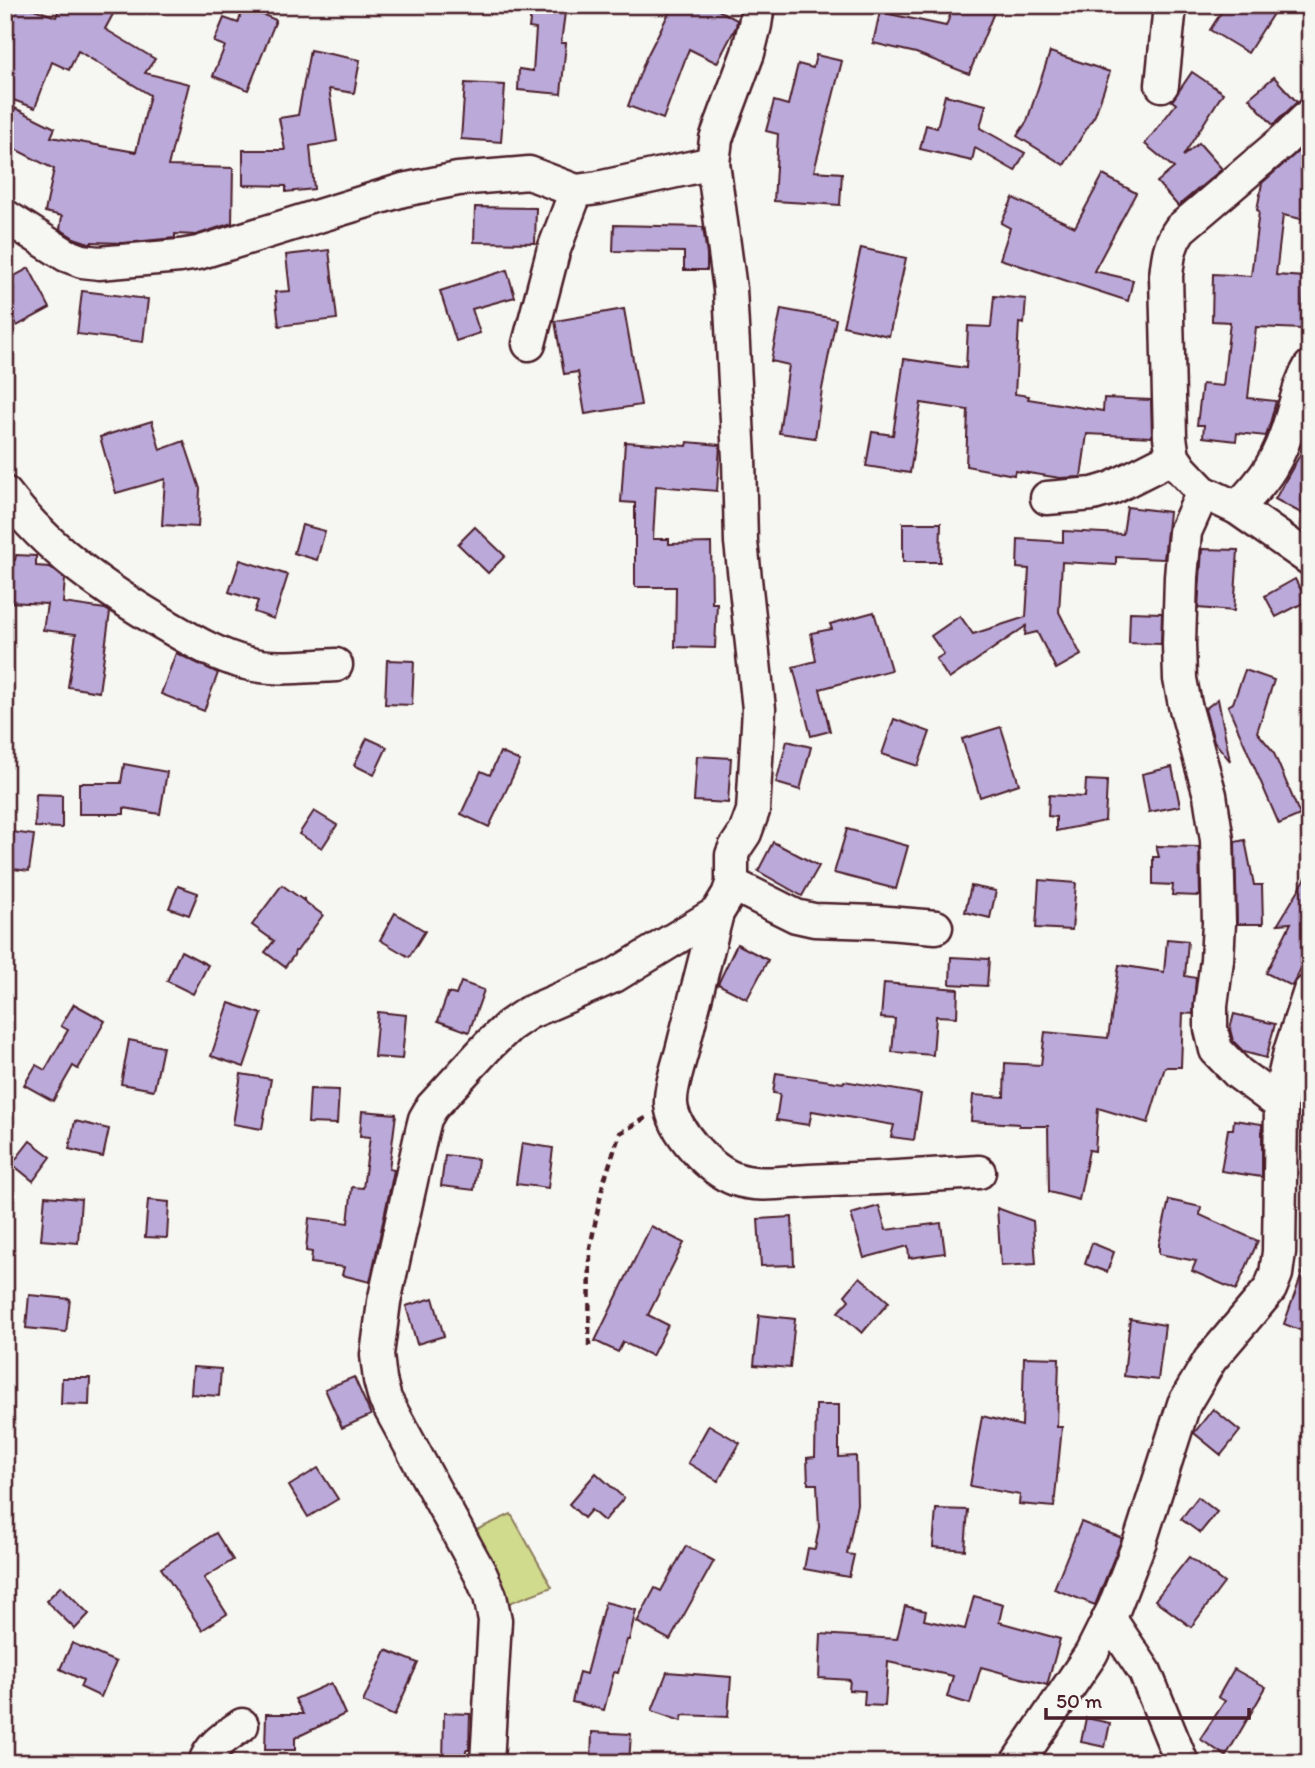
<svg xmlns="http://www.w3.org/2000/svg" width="1315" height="1768" font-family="Itim,sans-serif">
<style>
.green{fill:#d0db8e;stroke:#8d7d5c;stroke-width:2}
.building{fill:#bba9d9;stroke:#4a1f2b;stroke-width:2}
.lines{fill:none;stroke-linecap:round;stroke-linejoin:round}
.minor-casing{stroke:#4a1f2b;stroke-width:37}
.path{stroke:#4a1f2b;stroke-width:4.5;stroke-dasharray:7 5;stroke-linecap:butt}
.minor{stroke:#f6f6f2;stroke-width:32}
</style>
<rect width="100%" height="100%" fill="#f6f6f2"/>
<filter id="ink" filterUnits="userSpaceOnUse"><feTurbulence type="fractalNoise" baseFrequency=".0143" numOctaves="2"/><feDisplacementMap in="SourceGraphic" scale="14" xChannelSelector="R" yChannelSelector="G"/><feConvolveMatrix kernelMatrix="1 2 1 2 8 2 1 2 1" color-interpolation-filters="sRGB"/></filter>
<g filter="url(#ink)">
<polygon class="green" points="511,1514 552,1587 488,1611 448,1543"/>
<g class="building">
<polygon points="5,5 23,5 56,17 61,5 118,5 105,29 155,59 145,73 189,84 168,166 233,168 232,223 196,235 175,234 175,238 123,243 92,242 92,244 74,238 60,229 62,216 45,212 54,169 5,144 5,127 15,108 55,128 51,137 136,152 150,95 78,51 69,70 52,62 35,108 5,97"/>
<polygon points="532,5 566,5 561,43 566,43 561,94 518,90 519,69 533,71 536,29 529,28"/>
<polygon points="673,5 709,5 737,20 736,27 717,63 689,49 663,119 628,106 646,58"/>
<polygon points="954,5 997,5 969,74 916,53 873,43 880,12 946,26"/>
<polygon points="1226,5 1263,5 1274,12 1248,53 1210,30"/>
<polygon points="244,7 276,20 248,90 213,76 225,46 214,42 224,18 238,23"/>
<polygon points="310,50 360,60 354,93 329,89 337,141 310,146 314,189 286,192 286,186 243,185 243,150 285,150 279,118 298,115"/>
<polygon points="1050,52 1110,72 1095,115 1064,165 1017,136 1027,121"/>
<polygon points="816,55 842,61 814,171 842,173 840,205 774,201 778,134 766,131 774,101 788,105 798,64 813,68"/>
<polygon points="1192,72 1223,93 1183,156 1199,143 1222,169 1178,206 1157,182 1174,168 1145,144 1176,104 1172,101"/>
<polygon points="1274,77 1297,102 1273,125 1249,98"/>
<polygon points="465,83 505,85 501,142 461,139"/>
<polygon points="945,95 986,105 980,128 1025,153 1015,171 975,148 972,161 920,149 926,125 937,128"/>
<polygon points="1310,141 1310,202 1306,220 1283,215 1276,275 1305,277 1302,329 1256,327 1248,398 1276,401 1269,427 1266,436 1237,433 1236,441 1203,437 1204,425 1197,425 1202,384 1223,386 1230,322 1212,321 1213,274 1251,276 1259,211 1257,210 1262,183"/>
<polygon points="1103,175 1136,193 1094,271 1133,280 1128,301 1000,259 1010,228 1001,223 1013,198 1075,227"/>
<polygon points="475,207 536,208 535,243 474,242"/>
<polygon points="614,225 703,227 707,255 707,270 684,270 684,252 613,251"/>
<polygon points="861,248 906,258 889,336 843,326"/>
<polygon points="329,250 337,319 279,326 275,292 290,291 286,255"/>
<polygon points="29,268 50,308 17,326 5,304 5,281"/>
<polygon points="507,270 515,297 472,309 480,333 456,341 440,291"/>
<polygon points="82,291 148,299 143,342 77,334"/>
<polygon points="994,296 1026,299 1024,324 1019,323 1015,394 1029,396 1028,399 1103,411 1104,398 1151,400 1152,437 1087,434 1081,477 1060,478 1015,471 1014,475 966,466 968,410 921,403 910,473 866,466 872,432 893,435 904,359 966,368 968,326 991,327"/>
<polygon points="624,309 641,405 585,414 578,372 564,374 555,321"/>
<polygon points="781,309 836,319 822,389 815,438 779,433 789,365 771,361"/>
<polygon points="152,421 160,450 184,441 200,489 198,527 162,525 165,479 116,493 100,437"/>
<polygon points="1310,437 1310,518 1275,499"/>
<polygon points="625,442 687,446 688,442 720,445 717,491 656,486 653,539 669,539 669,544 711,543 712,603 717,603 715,648 675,647 676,587 635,587 635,503 621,502"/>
<polygon points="1127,507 1169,512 1164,559 1116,557 1116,565 1062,562 1059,612 1081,655 1056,669 1037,632 1025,635 1026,626 949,679 936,659 944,654 931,636 960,616 973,634 1026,617 1029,569 1017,568 1018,539 1063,542 1063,531 1123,534"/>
<polygon points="903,523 941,523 940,562 903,562"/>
<polygon points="302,525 325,531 317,560 294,553"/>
<polygon points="475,527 505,556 488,573 458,544"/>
<polygon points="1202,549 1238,550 1234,611 1198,608"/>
<polygon points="16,555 36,556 36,566 50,567 65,579 63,603 105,609 110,612 99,692 68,687 76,634 43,630 47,604 8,602 8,594 5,594 5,559 15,560"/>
<polygon points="240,560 288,575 274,619 254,612 258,601 229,592"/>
<polygon points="1295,579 1307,601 1276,617 1265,596"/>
<polygon points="874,612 891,670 820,689 830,731 811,736 793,667 816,661 811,633 832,629 830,624"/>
<polygon points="1130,612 1162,613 1161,644 1129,643"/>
<polygon points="176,653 218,673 204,711 161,694"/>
<polygon points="387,660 414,661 412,705 385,704"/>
<polygon points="1245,670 1274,680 1257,732 1273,751 1300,815 1279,824 1228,706 1233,703"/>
<polygon points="1218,699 1230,761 1214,741 1205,709"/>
<polygon points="894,719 930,732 918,766 882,754"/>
<polygon points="1001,727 1019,784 980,797 962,739"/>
<polygon points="367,738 387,747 374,775 354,765"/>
<polygon points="787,741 811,747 800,790 776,783"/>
<polygon points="500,752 520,761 489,827 461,814 481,771 490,775"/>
<polygon points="697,756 731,758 728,803 694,801"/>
<polygon points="124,764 167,772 160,814 124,808 124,814 79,814 79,783 121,783"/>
<polygon points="1172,767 1180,806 1149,812 1142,774"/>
<polygon points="1086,780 1107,781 1105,821 1056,831 1056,817 1048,816 1049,795 1085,797"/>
<polygon points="36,794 62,795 62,828 35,827"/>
<polygon points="314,811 337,825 322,848 299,834"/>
<polygon points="847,829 908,846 896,889 834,873"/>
<polygon points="5,831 34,835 29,871 5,868"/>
<polygon points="1245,840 1254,885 1262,885 1263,924 1237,924 1235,842"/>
<polygon points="773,842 819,866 802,896 758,871"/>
<polygon points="1156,846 1199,847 1200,896 1172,895 1173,885 1153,884 1153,857 1159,857"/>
<polygon points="1310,871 1310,951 1292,986 1266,973 1291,923 1278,924"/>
<polygon points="1039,880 1076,883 1072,930 1036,928"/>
<polygon points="282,885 303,900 304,898 304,901 323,915 297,951 295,951 294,955 285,967 265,952 274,941 252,925"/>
<polygon points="178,886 198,893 189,915 169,908"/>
<polygon points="971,886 996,891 990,918 965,912"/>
<polygon points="395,913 425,931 409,957 380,940"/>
<polygon points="1167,939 1188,941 1185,976 1196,978 1193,1014 1183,1013 1181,1067 1165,1067 1148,1123 1098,1108 1095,1151 1089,1150 1079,1200 1049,1192 1048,1126 1019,1126 1019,1124 971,1121 973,1095 1004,1097 1005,1063 1041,1065 1045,1032 1108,1038 1119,965 1164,972"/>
<polygon points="737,944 768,960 747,999 718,984"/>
<polygon points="181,951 208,965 193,994 167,981"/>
<polygon points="951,957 989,959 987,986 950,984"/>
<polygon points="461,982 484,990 469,1032 438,1021 448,993 456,995"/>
<polygon points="884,983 958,989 957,1017 936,1016 933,1055 892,1052 895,1019 881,1018"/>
<polygon points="229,1003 262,1014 244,1067 211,1056"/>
<polygon points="74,1004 105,1021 78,1069 73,1066 53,1101 24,1085 36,1065 45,1070 68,1030 61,1026"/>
<polygon points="378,1012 406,1015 402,1059 374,1057"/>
<polygon points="1234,1014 1275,1024 1266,1058 1244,1052 1233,1041 1230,1029"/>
<polygon points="129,1040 163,1047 154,1090 121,1084"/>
<polygon points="776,1073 843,1083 844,1081 921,1094 914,1140 891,1137 894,1125 812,1111 809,1125 776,1120 780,1094 773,1093"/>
<polygon points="241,1074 271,1079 262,1129 233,1124"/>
<polygon points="310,1089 339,1090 337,1124 308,1123"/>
<polygon points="362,1111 396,1114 389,1169 394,1170 392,1180 370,1282 342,1275 344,1267 311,1263 312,1252 306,1251 309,1218 348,1223 352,1187 363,1188 370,1137 360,1136"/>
<polygon points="1234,1120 1262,1124 1262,1177 1221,1171 1228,1129 1233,1129"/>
<polygon points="75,1121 109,1129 103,1157 69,1149"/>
<polygon points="30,1141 51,1157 33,1181 12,1164"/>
<polygon points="522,1143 553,1148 548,1188 516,1184"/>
<polygon points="445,1155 478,1159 474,1190 441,1186"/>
<polygon points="45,1196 81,1199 78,1243 41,1240"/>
<polygon points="148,1200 169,1202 167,1238 145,1237"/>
<polygon points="1169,1200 1201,1207 1200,1215 1258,1241 1236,1290 1192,1271 1196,1261 1159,1254 1159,1244"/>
<polygon points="879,1206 886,1230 941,1223 945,1253 909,1258 908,1246 864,1258 851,1214"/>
<polygon points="997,1208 1033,1221 1036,1264 1001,1266"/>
<polygon points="792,1217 794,1265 761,1266 758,1219"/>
<polygon points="651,1226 684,1243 648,1315 668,1325 652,1356 623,1342 618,1352 595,1341"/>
<polygon points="1092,1243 1114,1252 1107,1272 1085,1264"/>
<polygon points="1307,1260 1310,1261 1310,1334 1284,1324"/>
<polygon points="860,1277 889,1302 862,1333 838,1312 849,1300 845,1295"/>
<polygon points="29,1295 70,1299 66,1332 26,1328"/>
<polygon points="433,1298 444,1336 417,1344 406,1306"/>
<polygon points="759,1315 795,1319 790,1368 754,1365"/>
<polygon points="1130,1319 1165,1325 1158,1380 1124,1376"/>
<polygon points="1024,1357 1059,1358 1057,1427 1062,1427 1054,1507 1019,1504 1020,1495 970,1486 982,1416 1022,1426"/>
<polygon points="193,1367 221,1369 219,1396 191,1394"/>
<polygon points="354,1377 371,1415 342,1428 325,1389"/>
<polygon points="62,1378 90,1378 89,1405 61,1404"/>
<polygon points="816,1405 839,1405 839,1457 856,1456 857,1504 847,1554 854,1555 849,1577 804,1569 808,1548 815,1549 819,1527 817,1484 808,1484 807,1458 815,1457"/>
<polygon points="1213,1409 1240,1431 1221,1455 1194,1433"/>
<polygon points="709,1425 740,1443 718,1481 688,1463"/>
<polygon points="318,1468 338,1499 308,1517 289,1486"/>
<polygon points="596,1473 624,1498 604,1521 591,1510 584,1518 569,1504"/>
<polygon points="1198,1497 1217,1512 1200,1533 1181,1519"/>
<polygon points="936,1509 968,1510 965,1550 933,1547"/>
<polygon points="1081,1522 1122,1538 1095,1605 1054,1589"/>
<polygon points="216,1533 233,1560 204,1578 227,1614 202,1630 161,1568"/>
<polygon points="686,1546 714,1561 670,1640 637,1622 655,1588 661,1591"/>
<polygon points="1189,1557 1224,1583 1191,1627 1155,1600"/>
<polygon points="61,1586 89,1614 75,1629 46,1601"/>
<polygon points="974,1596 1003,1604 999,1622 1060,1639 1047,1685 981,1667 970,1704 947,1697 953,1676 888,1662 885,1706 864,1705 865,1691 849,1690 850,1680 819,1678 821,1634 897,1639 905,1606 926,1611 924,1620 965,1629"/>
<polygon points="605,1602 636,1610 629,1640 627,1640 618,1673 614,1672 604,1710 572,1702 579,1672 586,1674"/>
<polygon points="72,1643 116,1662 101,1697 80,1687 83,1680 60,1669"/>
<polygon points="386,1650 418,1663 394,1716 363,1702"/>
<polygon points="1234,1669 1266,1687 1226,1756 1200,1739 1225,1701 1218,1697"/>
<polygon points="667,1672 731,1677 728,1717 683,1715 681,1721 652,1711"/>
<polygon points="331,1683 345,1714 295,1738 295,1750 265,1750 266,1714 303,1714 295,1699"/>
<polygon points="444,1713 470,1714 469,1750 466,1750 465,1763 443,1763"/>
<polygon points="1086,1718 1110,1723 1105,1747 1081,1742"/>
<polygon points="592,1732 631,1734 629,1763 591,1763"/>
</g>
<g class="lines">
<defs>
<g id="minor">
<polyline points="1162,85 1170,5"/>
<path d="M1310 115 1282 142 1180 229C1169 244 1168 258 1166 276L1170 437 1173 457 1182 470 1203 492 1237 508 1310 559"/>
<polyline points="5,216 66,255 82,261 99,263 180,256 198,253 403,190 458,179 529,173 576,191 598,188 713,163"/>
<polyline points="529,344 553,252 576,191"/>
<polyline points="1203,492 1185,532 1181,577 1179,644 1180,679 1185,705 1210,795 1217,840 1219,923 1217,960 1211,1005 1211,1029 1216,1050 1238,1073 1281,1105"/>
<path d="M5 493C48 550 107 591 169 627 193 641 218 656 246 663 274 671 306 666 336 665"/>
<polyline points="1047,498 1093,494 1110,489 1173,457"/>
<path d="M1237 508C1266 479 1279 460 1291 419 1297 400 1299 385 1310 367"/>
<polyline points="732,884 796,916 814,920 876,922 936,927"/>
<path d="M717 913C706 957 694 1002 683 1047 679 1063 670 1088 671 1104 673 1131 710 1170 735 1179 757 1187 785 1182 809 1181 865 1179 922 1176 979 1172"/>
<polyline points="1109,1618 1145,1672 1182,1763"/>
<path d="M205 1763C210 1745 228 1735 242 1725"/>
<polyline points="487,1763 495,1620 490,1596 481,1575 385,1399 380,1380 377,1355 384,1302 422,1131 425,1119 432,1107 488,1046 509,1026 528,1013 614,976 717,913 728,895 732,884 732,855 735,848 745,833 753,811 759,709 741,542 739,458 730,289 713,163 716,139 748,53 755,25 758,5"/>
<polyline points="1017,1763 1091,1654 1114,1608 1140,1541 1184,1404 1210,1360 1270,1289 1276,1274 1279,1252 1281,1105 1284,1078 1290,1052 1310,991"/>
</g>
</defs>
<use href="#minor" class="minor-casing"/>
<polyline class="path" points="589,1346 590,1248 603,1184 620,1133 646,1118"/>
<use href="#minor" class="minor"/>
</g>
</g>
<rect width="1315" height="1768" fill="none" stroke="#f6f6f2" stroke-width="28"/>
<rect x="14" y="14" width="1287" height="1740" fill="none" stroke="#4a1f2b" stroke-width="2.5" filter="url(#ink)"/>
<path d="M1046 1708v10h203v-10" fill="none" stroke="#4a1f2b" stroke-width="3.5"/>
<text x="1056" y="1708" font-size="21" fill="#4a1f2b" stroke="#f6f6f2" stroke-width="5" paint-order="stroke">50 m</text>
</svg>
